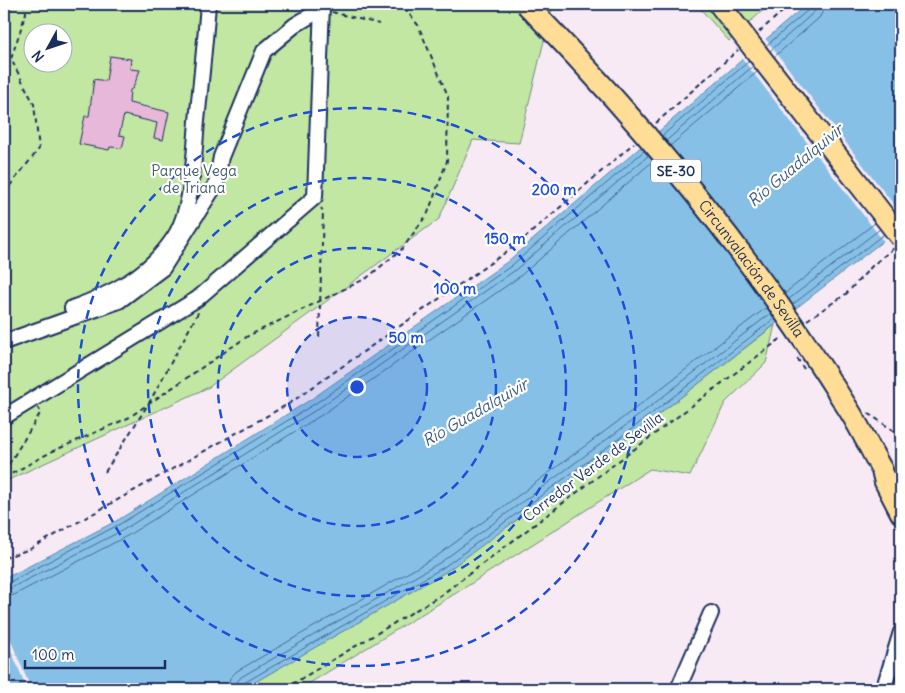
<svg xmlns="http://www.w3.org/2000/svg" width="905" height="693" font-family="Delius,sans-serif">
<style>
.green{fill:#c1e7a2;stroke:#6e8b80;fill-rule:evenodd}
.water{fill:#87c0e6;stroke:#5c86b0}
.pier{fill:#f8eaf4}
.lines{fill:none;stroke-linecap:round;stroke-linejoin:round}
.shore{stroke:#466994;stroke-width:1}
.building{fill:#e8b8da;stroke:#1b2f5e}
.minor-casing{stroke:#1b2f5e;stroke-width:18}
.highway-casing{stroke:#1b2f5e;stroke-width:24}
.path{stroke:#1b2f5e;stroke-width:2;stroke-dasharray:5 4;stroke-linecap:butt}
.minor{stroke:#fff;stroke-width:14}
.highway{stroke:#ffdd96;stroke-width:20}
.highway-bridge-casing{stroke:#1b2f5e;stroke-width:24;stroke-linecap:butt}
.highway-bridge{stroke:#ffdd96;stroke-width:20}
.ring{fill:none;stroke:#1d4ed8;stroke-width:2.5;stroke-dasharray:9 6}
.labels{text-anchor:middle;stroke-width:4.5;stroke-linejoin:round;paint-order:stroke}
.shield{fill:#fff;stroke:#5f6d8e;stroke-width:1}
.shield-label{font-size:14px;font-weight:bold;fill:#1b2f5e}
.park-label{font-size:15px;fill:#445d6f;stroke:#fff}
.street-label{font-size:15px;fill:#1b2f5e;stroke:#fff}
.water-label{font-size:16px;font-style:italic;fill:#3b5a87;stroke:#fff}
.centre{fill:#1d4ed8;stroke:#fff;stroke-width:2.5}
.ring-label{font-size:15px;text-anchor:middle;font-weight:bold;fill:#1d4ed8;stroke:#fff;stroke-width:4.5;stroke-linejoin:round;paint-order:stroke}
</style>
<rect width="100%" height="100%" fill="#f8eaf4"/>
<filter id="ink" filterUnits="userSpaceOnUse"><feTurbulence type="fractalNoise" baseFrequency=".02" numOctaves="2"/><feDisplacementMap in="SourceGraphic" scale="10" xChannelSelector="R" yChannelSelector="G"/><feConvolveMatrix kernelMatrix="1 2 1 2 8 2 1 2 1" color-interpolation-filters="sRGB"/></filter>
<g filter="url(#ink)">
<g class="green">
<path d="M4 4H553L519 143 473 140 439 219 209 387 4 482ZM32 32H62V62H32Z"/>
<polygon points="696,4 770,4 729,41"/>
<polygon points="775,325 766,363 725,403 690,476 650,469 461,590 300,689 243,689 447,571 632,435"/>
</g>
<polygon class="water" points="807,4 901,4 901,227 632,435 447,571 243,689 4,689 4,579 118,520 313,398 507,262"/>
<g class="pier">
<polygon points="764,37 901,214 901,230 885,243 741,57"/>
<polygon points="4,624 31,689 27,689 4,633"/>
</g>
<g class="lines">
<g class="shore">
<polyline points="766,46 808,10 810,4"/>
<polyline points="770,51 812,14 816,9 816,4"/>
<polyline points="774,57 819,18 823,11 824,4"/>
<polyline points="662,136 749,61"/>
<polyline points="666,141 753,66"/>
<polyline points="670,146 757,72"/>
<polyline points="785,293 875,223"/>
<polyline points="789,299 880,229"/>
<polyline points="792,305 884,234"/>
<polyline points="4,583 8,583 120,524 316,403 511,266 644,151"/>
<polyline points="4,590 11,588 123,530 319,408 514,271 649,155"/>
<polyline points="4,597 14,595 127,536 323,414 519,277 653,161"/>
<polyline points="228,689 230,678 237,671 437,556 620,420 767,307"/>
<polyline points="235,689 236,683 241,677 441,562 625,426 771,313"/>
<polyline points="241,689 244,683 444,567 629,431 775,318"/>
</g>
</g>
<polygon class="building" points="110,56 131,59 130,69 140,70 133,88 130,90 129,103 169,112 163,140 154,138 157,123 124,115 119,135 125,136 122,148 110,147 109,150 79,144 85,116 89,116 94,79 106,81"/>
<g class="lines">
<defs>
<g id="minor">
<path d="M72 308C112 294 149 275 173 239 193 210 194 155 197 121 201 82 205 43 208 4"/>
<polyline points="4,342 119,301 163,268 216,184 221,157 264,51 295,25 322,9"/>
<polyline points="4,417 197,299 315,197 322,4"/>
<polyline points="678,689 711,613"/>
<polyline points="881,689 885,684 901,632"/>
</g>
<polyline id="highway" points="882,470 885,482 901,513"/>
</defs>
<use href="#minor" class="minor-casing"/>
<use href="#highway" class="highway-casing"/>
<g class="path">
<polyline points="332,12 379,24"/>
<polyline points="759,32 791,4"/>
<polyline points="656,123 738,50"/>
<polyline points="4,193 39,149 34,104 11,59 26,13 25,4"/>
<polyline points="4,219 6,228 4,235"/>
<polyline points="4,306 4,307"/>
<polyline points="807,320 846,294 874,264 894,248"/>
<polyline points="319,337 323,211 321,208"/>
<polyline points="797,358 804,369"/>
<polyline points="868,413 894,431 901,448"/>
<polyline points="4,472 41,412 38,408"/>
<polyline points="105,472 149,403 199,311"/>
<polyline points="4,478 51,452 128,418 248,336 367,278 403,248 428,213 447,161 448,96 418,25 401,4"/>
<polyline points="4,558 30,549 290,403 519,243 634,143"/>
<polyline points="284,689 441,595 783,337"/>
</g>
<use href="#minor" class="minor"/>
<use href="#highway" class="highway"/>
<defs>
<g id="highway-bridge">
<path id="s1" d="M526 4C646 127 756 261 847 407 860 427 870 449 882 470"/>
<polyline points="719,4 901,238"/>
</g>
</defs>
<use href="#highway-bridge" class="highway-bridge-casing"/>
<use href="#highway-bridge" class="highway-bridge"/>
</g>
</g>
<circle cx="357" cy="387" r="70" fill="#1d4ed8" fill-opacity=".12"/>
<g class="ring">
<circle cx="357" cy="387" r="70"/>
<circle cx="357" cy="387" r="139"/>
<circle cx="357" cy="387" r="209"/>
<circle cx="357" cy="387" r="279"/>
</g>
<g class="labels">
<rect class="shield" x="651" y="159.5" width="50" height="23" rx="4"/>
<g class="shield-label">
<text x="676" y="176">SE-30</text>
</g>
<g class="park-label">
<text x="194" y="176">Parque Vega<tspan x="194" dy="17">de Triana</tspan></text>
</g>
<g class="street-label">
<text dy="5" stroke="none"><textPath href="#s1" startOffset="348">Circunvalación de Sevilla</textPath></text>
<text transform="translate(593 467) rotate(-37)" y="5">Corredor Verde de Sevilla</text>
</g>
<g class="water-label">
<text transform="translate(795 165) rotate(-40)" y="6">Río Guadalquivir</text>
<text transform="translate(475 412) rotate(-30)" y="6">Río Guadalquivir</text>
</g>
</g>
<circle cx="357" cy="387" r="8" class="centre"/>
<g class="ring-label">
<text x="554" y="195">200 m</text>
<text x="505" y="244">150 m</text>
<text x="455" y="294">100 m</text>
<text x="406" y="343">50 m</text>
</g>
<rect width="905" height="693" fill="none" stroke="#fff" stroke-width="20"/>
<rect x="10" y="10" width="885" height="673" fill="none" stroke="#1b2f5e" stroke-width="2" filter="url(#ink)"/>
<g transform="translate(48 48) rotate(230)"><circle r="24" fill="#ffffff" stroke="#a4acbf"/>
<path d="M0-4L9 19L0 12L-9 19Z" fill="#1b2f5e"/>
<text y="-8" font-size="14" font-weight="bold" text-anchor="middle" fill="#1b2f5e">N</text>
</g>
<path d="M25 660v8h140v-8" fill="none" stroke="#1b2f5e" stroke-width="2.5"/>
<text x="32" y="660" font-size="15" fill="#1b2f5e" stroke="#ffffff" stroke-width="4" paint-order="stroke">100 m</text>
</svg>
